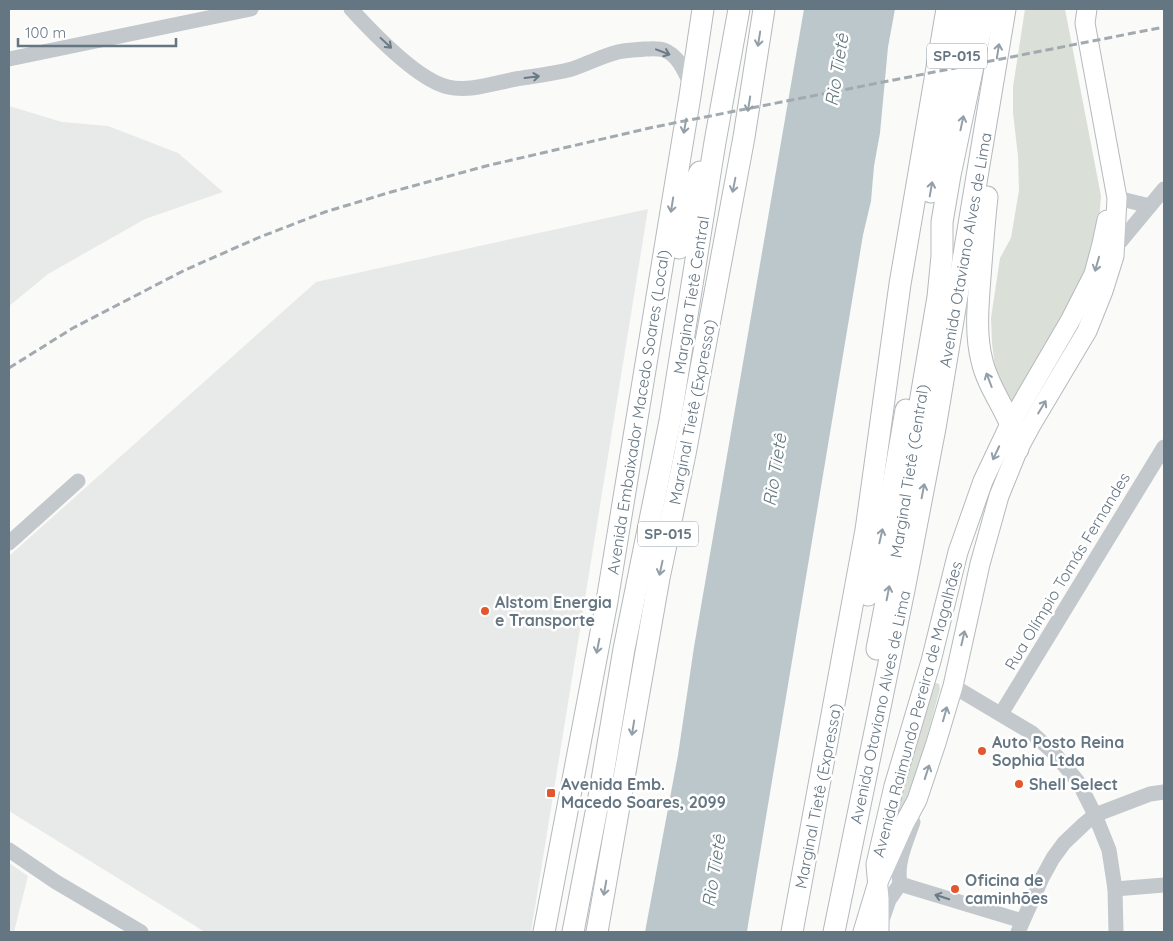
<svg xmlns="http://www.w3.org/2000/svg" width="1173" height="941" font-family="Quicksand,sans-serif">
<style>
.built{fill:#e8e9e9}
.green{fill:#dadfd7}
.water{fill:#bbc7cb}
.lines{fill:none;stroke-linecap:round;stroke-linejoin:round}
.major-casing{stroke:#b5babe;stroke-width:21}
.highway-casing{stroke:#b4b9bd;stroke-width:23}
.minor{stroke:#c3c8cc;stroke-width:15}
.major{stroke:#fff;stroke-width:19}
.highway{stroke:#fff;stroke-width:21}
.rail{stroke:#a2aab0;stroke-width:3;stroke-dasharray:8 4;stroke-linecap:butt}
.oneway{stroke:#939fa8}
.oneway2{stroke:#6a7a87}
.poi-dot{fill:#e4572e;stroke:#fff;stroke-width:2}
.labels{text-anchor:middle;stroke-width:5;stroke-linejoin:round;paint-order:stroke}
.shield{fill:#fff;stroke:#939fa8;stroke-width:1}
.shield-label{font-size:15px;font-weight:bold;fill:#657683}
.street-label{font-size:16px;fill:#657683;stroke:#fff}
.poi-label{font-size:16px;font-weight:bold;fill:#657683;stroke:#fff;text-anchor:start}
.water-label{font-size:18px;font-style:italic;fill:#60757c;stroke:#fff}
</style>
<rect width="100%" height="100%" fill="#fafaf8"/>
<g class="built">
<polygon points="9,106 62,122 108,126 178,153 223,192 145,219 48,274 9,306"/>
<polygon points="648,209 531,932 205,932 9,811 9,556 316,282"/>
<polygon points="9,863 28,876 14,932 9,932"/>
</g>
<g class="green">
<polygon points="1025,9 1065,9 1101,196 1098,234 1080,290 1012,403 1005,402 995,368 992,343 991,318 1000,258 1011,238 1019,190 1018,156 1013,113 1013,87"/>
<path d="M932 682 939 684 940 689C927 736 916 784 895 828L887 831Z"/>
</g>
<polygon class="water" points="804,9 895,9 888,47 880,133 874,166 871,201 863,235 748,925 747,932 645,932 678,755 694,647"/>
<g class="lines">
<defs>
<g id="major">
<polyline points="863,932 878,882 904,824 917,800 936,743 953,686 980,564 999,496 1018,449 1031,425 1087,331 1103,291 1114,256 1117,198 1085,23 1087,9"/>
<polyline points="879,932 879,899 876,864 894,786 931,661 958,552 983,481 1010,424 1070,321 1094,274 1102,244 1107,220"/>
</g>
<g id="highway">
<polyline points="931,192 947,103 967,9"/>
<path d="M987 197C984 224 982 251 980 277 978 305 975 334 982 361 989 392 1014 418 1018 449"/>
<polyline points="679,248 689,193 700,172"/>
<polyline points="868,595 892,491 906,410"/>
<polyline points="877,649 913,461 920,403 938,297 942,256 942,222 950,175 985,9"/>
<polyline points="544,932 607,601 690,96 703,9"/>
<polyline points="573,932 600,792 624,649 670,421 715,142 739,9"/>
<polyline points="597,932 659,578 685,454 744,137 764,9"/>
<polyline points="792,932 866,530 900,284 947,9"/>
<polyline points="834,932 904,590 935,428 1005,9"/>
</g>
</defs>
<use href="#major" class="major-casing"/>
<use href="#highway" class="highway-casing"/>
<g class="minor">
<path d="M351 9C372 32 418 80 448 87 470 92 494 83 516 79 535 76 553 74 572 69 587 64 602 56 618 52 626 50 636 50 645 49 650 49 658 48 664 50 678 55 685 72 691 85"/>
<polyline points="9,59 251,9"/>
<polyline points="1117,198 1150,206"/>
<polyline points="1115,248 1164,189"/>
<polyline points="9,543 78,481"/>
<polyline points="953,686 1032,733 1054,753 1079,783 1095,815 1109,850 1115,889 1116,932"/>
<polyline points="1001,714 1164,447"/>
<polyline points="9,850 56,882 141,932"/>
<polyline points="900,884 1022,921"/>
<path d="M900 884C896 863 906 842 913 822"/>
<polyline points="1115,889 1164,885"/>
<polyline points="882,920 889,900 900,884"/>
<polyline points="1018,932 1042,878 1053,858 1064,843 1084,824 1095,815 1150,794 1164,792"/>
</g>
<use href="#major" class="major"/>
<use href="#highway" class="highway"/>
<polyline class="rail" points="9,368 73,328 185,270 260,237 325,212 391,192 486,166 654,127 1164,27"/>
</g>
<defs><path id="oneway-shaft" d="M-6 0H5M1.5-3L5.5 0L1.5 3" fill="none" stroke-width="1.6" stroke-linecap="round" stroke-linejoin="round" transform="scale(1.25)"/></defs>
<g class="oneway">
<use href="#oneway-shaft" transform="translate(759 39) rotate(99)"/>
<use href="#oneway-shaft" transform="translate(998 51) rotate(-81)"/>
<use href="#oneway-shaft" transform="translate(749 104) rotate(99)"/>
<use href="#oneway-shaft" transform="translate(962 123) rotate(-78)"/>
<use href="#oneway-shaft" transform="translate(685 126) rotate(100)"/>
<use href="#oneway-shaft" transform="translate(734 185) rotate(101)"/>
<use href="#oneway-shaft" transform="translate(931 189) rotate(-80)"/>
<use href="#oneway-shaft" transform="translate(672 205) rotate(99)"/>
<use href="#oneway-shaft" transform="translate(1097 264) rotate(106)"/>
<use href="#oneway-shaft" transform="translate(989 380) rotate(-111)"/>
<use href="#oneway-shaft" transform="translate(1042 407) rotate(-59)"/>
<use href="#oneway-shaft" transform="translate(996 453) rotate(115)"/>
<use href="#oneway-shaft" transform="translate(923 491) rotate(-79)"/>
<use href="#oneway-shaft" transform="translate(881 536) rotate(-77)"/>
<use href="#oneway-shaft" transform="translate(661 568) rotate(102)"/>
<use href="#oneway-shaft" transform="translate(888 593) rotate(-79)"/>
<use href="#oneway-shaft" transform="translate(963 638) rotate(-77)"/>
<use href="#oneway-shaft" transform="translate(598 646) rotate(101)"/>
<use href="#oneway-shaft" transform="translate(945 714) rotate(-74)"/>
<use href="#oneway-shaft" transform="translate(633 728) rotate(99)"/>
<use href="#oneway-shaft" transform="translate(927 772) rotate(-72)"/>
<use href="#oneway-shaft" transform="translate(605 888) rotate(100)"/>
</g>
<g class="oneway2">
<use href="#oneway-shaft" transform="translate(386 43) rotate(43)"/>
<use href="#oneway-shaft" transform="translate(663 52) rotate(21)"/>
<use href="#oneway-shaft" transform="translate(532 77) rotate(-7)"/>
<use href="#oneway-shaft" transform="translate(942 897) rotate(-162)"/>
</g>
<g class="poi-dot">
<circle cx="485" cy="611" r="5"/>
<circle cx="982" cy="751" r="5"/>
<circle cx="1019" cy="784" r="5"/>
<rect x="546" y="788" width="10" height="10" rx="2.5"/>
<circle cx="955" cy="889" r="5"/>
</g>
<g class="labels">
<g class="shield">
<rect x="927" y="43.5" width="60" height="25" rx="4"/>
<rect x="638" y="521.5" width="60" height="25" rx="4"/>
</g>
<g class="shield-label">
<text x="957" y="61">SP-015</text>
<text x="668" y="539">SP-015</text>
</g>
<g class="street-label">
<text transform="translate(965 250) rotate(-80)" y="6">Avenida Otaviano Alves de Lima</text>
<text transform="translate(691 295) rotate(-81)" y="6">Margina Tietê Central</text>
<text transform="translate(638 412) rotate(-81)" y="6">Avenida Embaixador Macedo Soares (Local)</text>
<text transform="translate(692 412) rotate(-79)" y="6">Marginal Tietê (Expressa)</text>
<text transform="translate(909 471) rotate(-81)" y="6">Marginal Tietê (Central)</text>
<text transform="translate(1067 571) rotate(-59)" y="6">Rua Olímpio Tomás Fernandes</text>
<text transform="translate(880 707) rotate(-78)" y="6">Avenida Otaviano Alves de Lima</text>
<text transform="translate(917 709) rotate(-75)" y="6">Avenida Raimundo Pereira de Magalhães</text>
<text transform="translate(818 796) rotate(-79)" y="6">Marginal Tietê (Expressa)</text>
</g>
<g class="poi-label">
<text x="495" y="608">Alstom Energia<tspan x="495" dy="18">e Transporte</tspan></text>
<text x="992" y="748">Auto Posto Reina<tspan x="992" dy="18">Sophia Ltda</tspan></text>
<text x="561" y="790">Avenida Emb.<tspan x="561" dy="18">Macedo Soares, 2099</tspan></text>
<text x="1029" y="790">Shell Select</text>
<text x="965" y="886">Oficina de<tspan x="965" dy="18">caminhões</tspan></text>
</g>
<g class="water-label">
<text transform="translate(837 70) rotate(-81)" y="6">Rio Tietê</text>
<text transform="translate(775 470) rotate(-81)" y="6">Rio Tietê</text>
<text transform="translate(714 871) rotate(-81)" y="6">Rio Tietê</text>
</g>
</g>
<rect width="1173" height="941" fill="none" stroke="#657683" stroke-width="20"/>
<path d="M18 38v8h158v-8" fill="none" stroke="#657683" stroke-width="2.5"/>
<text x="25" y="38" font-size="15" fill="#657683" stroke="#ffffff" stroke-width="4" paint-order="stroke">100 m</text>
</svg>
